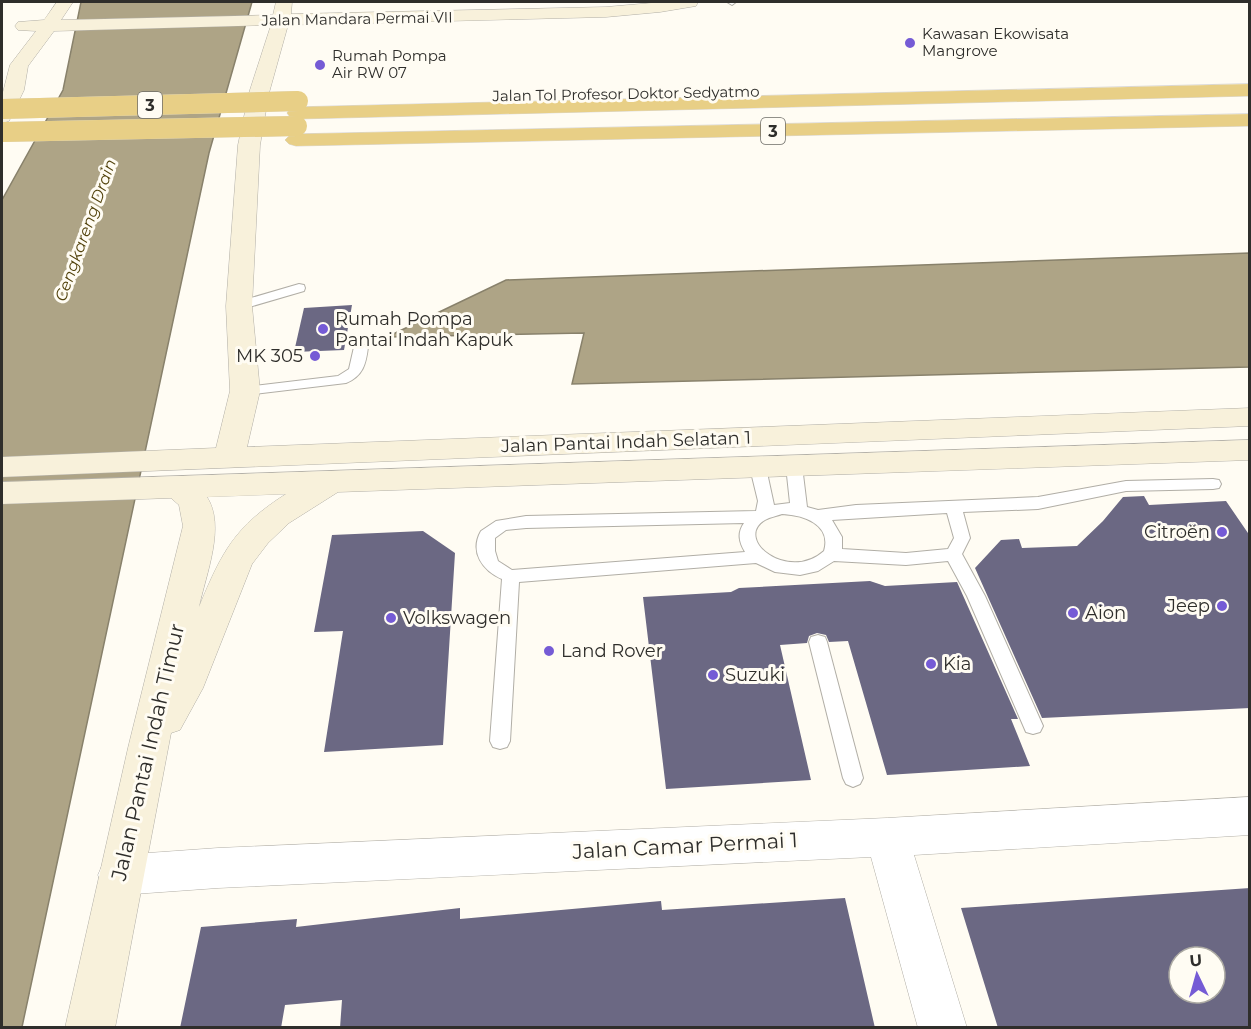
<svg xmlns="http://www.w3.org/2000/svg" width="1251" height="1029" font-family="Montserrat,sans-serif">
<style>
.water{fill:#aea486;stroke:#88816b;stroke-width:1.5}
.building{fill:#6b6883;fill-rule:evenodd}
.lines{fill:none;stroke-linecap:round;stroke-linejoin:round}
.lane-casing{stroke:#b1aea6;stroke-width:2}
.street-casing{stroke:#b1aea6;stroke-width:1}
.secondary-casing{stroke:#b1aea6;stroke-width:1}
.highway-casing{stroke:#dad9d9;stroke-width:1}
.lane{fill:#fff;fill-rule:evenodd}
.street{fill:#fff;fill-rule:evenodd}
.secondary{fill:#f8f1db;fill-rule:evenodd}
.highway{fill:#e8cf86;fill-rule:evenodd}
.highway-bridge-casing{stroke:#dad9d9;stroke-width:20;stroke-linecap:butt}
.highway-bridge{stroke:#e8cf86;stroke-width:20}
.poi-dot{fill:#755bd5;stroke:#fffcf3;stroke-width:2}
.labels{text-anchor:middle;stroke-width:6;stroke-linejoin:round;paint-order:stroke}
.far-street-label{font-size:15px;fill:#2f2e2b;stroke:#fffcf3}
.far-poi-label{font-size:15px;fill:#2f2e2b;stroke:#fffcf3;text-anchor:start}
.shield{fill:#fffcf3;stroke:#6d6c67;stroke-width:1.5}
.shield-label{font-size:16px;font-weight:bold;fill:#2f2e2b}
.far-water-label{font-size:16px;font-style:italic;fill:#52420b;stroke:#fffcf3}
.poi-label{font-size:18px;fill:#2f2e2b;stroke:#fffcf3;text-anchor:start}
.street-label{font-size:18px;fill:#2f2e2b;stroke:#fffcf3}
.near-street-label{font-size:21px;fill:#2f2e2b;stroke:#fffcf3}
</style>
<rect width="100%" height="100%" fill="#fffcf3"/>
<g class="water">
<polygon points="81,2 252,2 209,153 22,1027 2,1028 2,200 63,90"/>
<polygon points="1249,253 1249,367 572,384 584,333 387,337 506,280"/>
</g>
<g class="building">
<polygon points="352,305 344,350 294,352 304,308"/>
<polygon points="1144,496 1149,505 1226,501 1250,536 1250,708 1042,718 975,568 1001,540 1019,539 1022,548 1077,546 1103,521 1123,497"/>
<polygon points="423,531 455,553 443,745 324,752 343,631 314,632 332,535"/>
<polygon points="870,581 885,586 957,582 1018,719 1011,719 1030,766 887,775 848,641 829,642 826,635 817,633 809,636 807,643 780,645 811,780 666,789 643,597 731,592 739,588"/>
<path d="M1250 888V1028H998L961 908ZM1179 957H1215V993H1179Z"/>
<polygon points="845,898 875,1028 340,1028 342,1000 285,1005 281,1028 180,1028 201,927 297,919 296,927 460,908 460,919 661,901 662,910"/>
</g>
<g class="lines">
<defs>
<g id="lane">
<polygon points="727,2 736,2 732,5"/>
<polygon points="299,284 304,285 305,288 304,291 239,310 232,306 234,303"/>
<path d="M361 343 368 347C366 364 363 376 346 383L245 395 238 391 245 387 338 376 349 369 354 347Z"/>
<path d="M794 461 802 466 807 507 818 510 856 505 1038 497 1126 481 1213 479 1219 480 1221 484 1219 488 1213 489 1126 491 1038 509 963 512 970 538 962 554 985 596 1043 726 1040 732 1033 734 1026 732 967 596 948 561 906 565 834 561 818 571 800 575 775 572 756 563 519 582 510 741 507 747 500 749 493 747 490 741 502 579C483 571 469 552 481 531L496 521 526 516 756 511 758 501 750 468 752 464H764L766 468 774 505 790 503 786 466ZM947 513 954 538 948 549 906 553 842 549V537L832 520ZM782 514C803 515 832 524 824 551 788 583 733 539 765 520 770 517 777 516 782 514ZM744 523C737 533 739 542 745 552L512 570 498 561 495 551V538L506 530 526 528Z"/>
<polygon points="818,635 825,637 827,642 863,778 860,784 853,787 846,784 843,778 809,642 811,637"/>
</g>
<polygon id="street" points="1250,797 1250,835 914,855 967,1028 918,1028 871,857 218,888 120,895 104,889 98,875 104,861 120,855 218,848 887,818"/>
<g id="secondary">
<polygon points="57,2 73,2 61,20 273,15 276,2 292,2 291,14 606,7 663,2 698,2 696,6 660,12 606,17 288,25 269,93 260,145 252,306 260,391 247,447 1250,408 1250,426 2,477 2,457 216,448 230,391 226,306 238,145 249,93 271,25 54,31 28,66 24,90 9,121 2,123 2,96 10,65 36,31 18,30 15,26 18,22 44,20"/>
<path d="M1250 440V460L338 492 289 523 268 543 252 564 203 688 180 730 171 733 115 1028H65L128 748 183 526 179 505 171 498 2 504V482ZM286 494C234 527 222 552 199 607 206 574 226 526 207 497Z"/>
</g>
<g id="highway">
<polygon points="1250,84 1250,96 297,119 290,117 287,113 290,109 297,107"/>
<polygon points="1250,114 1250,126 296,146 289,144 285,140 289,136 296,134"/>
</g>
</defs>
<use href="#lane" class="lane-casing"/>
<use href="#street" class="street-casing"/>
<use href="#secondary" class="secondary-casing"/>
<use href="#highway" class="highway-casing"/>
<use href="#lane" class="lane"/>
<use href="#street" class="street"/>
<use href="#secondary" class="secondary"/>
<use href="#highway" class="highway"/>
<defs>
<g id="highway-bridge">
<polyline points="2,109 298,101"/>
<polyline points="2,132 297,126"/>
</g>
</defs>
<use href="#highway-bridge" class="highway-bridge-casing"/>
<use href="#highway-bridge" class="highway-bridge"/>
</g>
<g class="poi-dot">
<circle cx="910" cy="43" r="6"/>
<circle cx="320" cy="65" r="6"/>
<circle cx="323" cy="329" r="6"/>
<circle cx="315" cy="356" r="6"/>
<circle cx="1222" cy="532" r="6"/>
<circle cx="1222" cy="606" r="6"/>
<circle cx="1073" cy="613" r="6"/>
<circle cx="391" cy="618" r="6"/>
<circle cx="549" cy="651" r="6"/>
<circle cx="931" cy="664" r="6"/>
<circle cx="713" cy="675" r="6"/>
</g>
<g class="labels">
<g class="far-street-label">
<text transform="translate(357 19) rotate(-1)" y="5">Jalan Mandara Permai VII</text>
<text transform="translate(626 94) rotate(-1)" y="5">Jalan Tol Profesor Doktor Sedyatmo</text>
</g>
<g class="far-poi-label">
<text x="922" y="39">Kawasan Ekowisata<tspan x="922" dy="17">Mangrove</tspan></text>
<text x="332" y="61">Rumah Pompa<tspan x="332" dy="17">Air RW 07</tspan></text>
</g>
<g class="shield">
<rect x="138" y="92" width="24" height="26" rx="4.5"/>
<rect x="761" y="118" width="24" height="26" rx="4.5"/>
</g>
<g class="shield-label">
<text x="150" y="111">3</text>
<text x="773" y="137">3</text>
</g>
<g class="far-water-label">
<text transform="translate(85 230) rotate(-70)" y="6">Cengkareng Drain</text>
</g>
<g class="poi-label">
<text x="335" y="325">Rumah Pompa<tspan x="335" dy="21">Pantai Indah Kapuk</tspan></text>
<text x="303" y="362" text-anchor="end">MK 305</text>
<text x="1210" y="538" text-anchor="end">Citroën</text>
<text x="1210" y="612" text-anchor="end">Jeep</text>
<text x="1085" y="619">Aion</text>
<text x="403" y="624">Volkswagen</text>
<text x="561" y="657">Land Rover</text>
<text x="943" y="670">Kia</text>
<text x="725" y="681">Suzuki</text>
</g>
<g class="street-label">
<text transform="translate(626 442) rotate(-2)" y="6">Jalan Pantai Indah Selatan 1</text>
</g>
<g class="near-street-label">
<text transform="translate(148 752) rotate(-77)" y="7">Jalan Pantai Indah Timur</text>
<text transform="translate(685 846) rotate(-3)" y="7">Jalan Camar Permai 1</text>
</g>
</g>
<rect width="1251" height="1029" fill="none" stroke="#2f2e2b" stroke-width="6"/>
<g transform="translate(1197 975) rotate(355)"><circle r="28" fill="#fffcf3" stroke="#acaaa3" stroke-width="1.5"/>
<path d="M0-4.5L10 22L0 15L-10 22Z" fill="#755bd5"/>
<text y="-9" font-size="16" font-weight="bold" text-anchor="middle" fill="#2f2e2b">U</text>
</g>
</svg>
